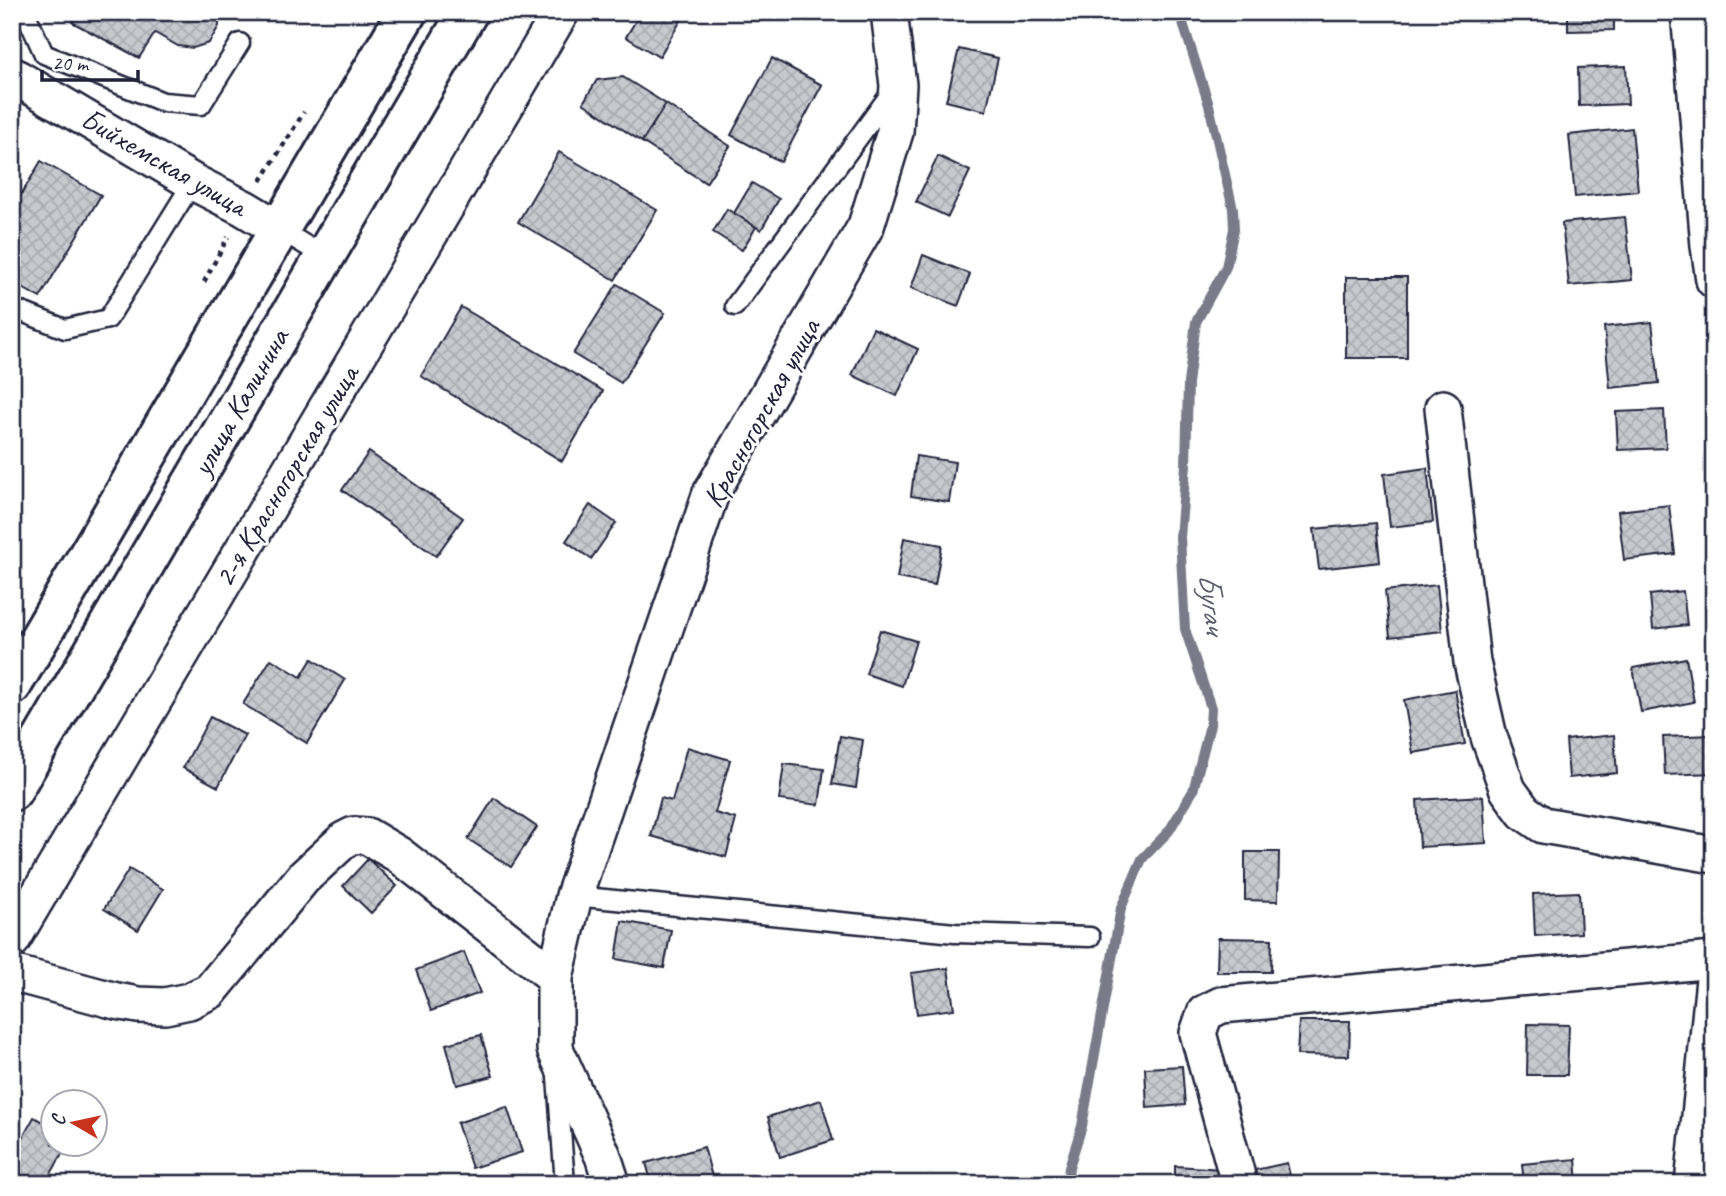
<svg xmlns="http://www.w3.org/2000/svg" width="1726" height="1196" font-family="Caveat,sans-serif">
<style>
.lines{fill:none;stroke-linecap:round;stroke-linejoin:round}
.stream{stroke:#7a7a88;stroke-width:10}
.building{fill:url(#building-cross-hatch);stroke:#22223b;stroke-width:2}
.service-casing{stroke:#22223b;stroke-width:23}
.minor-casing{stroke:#22223b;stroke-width:40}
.primary-casing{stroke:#22223b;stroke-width:44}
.path{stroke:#22223b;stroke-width:4.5;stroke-dasharray:5 5;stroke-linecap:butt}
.service{stroke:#fff;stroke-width:18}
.minor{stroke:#fff;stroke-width:35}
.primary{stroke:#fff;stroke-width:38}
.labels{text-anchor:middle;stroke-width:6;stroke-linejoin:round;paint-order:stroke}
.street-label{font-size:30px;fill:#22223b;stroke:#fff}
.water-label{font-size:32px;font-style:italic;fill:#5c5c6f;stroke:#fff}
</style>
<defs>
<pattern id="building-cross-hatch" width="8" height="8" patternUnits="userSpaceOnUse" patternTransform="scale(1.75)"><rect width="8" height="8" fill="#c8c8cf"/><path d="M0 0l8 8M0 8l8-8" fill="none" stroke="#acacb3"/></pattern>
</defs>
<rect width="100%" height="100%" fill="#fff"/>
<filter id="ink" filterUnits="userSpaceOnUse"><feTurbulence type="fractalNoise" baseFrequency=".0143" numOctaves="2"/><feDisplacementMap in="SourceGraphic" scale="14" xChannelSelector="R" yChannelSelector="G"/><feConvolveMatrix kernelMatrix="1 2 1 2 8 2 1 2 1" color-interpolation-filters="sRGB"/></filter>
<g filter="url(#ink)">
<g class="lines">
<polyline class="stream" points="1067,1184 1069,1167 1082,1126 1121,908 1142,859 1169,831 1193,791 1210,725 1211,708 1185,629 1180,537 1186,465 1188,383 1196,322 1226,267 1234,229 1233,209 1209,105 1182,20 1182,12"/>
</g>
<g class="building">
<polygon points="78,12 218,12 219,26 209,43 193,48 178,46 155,33 139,58 72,22"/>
<polygon points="641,12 686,12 659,57 626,37"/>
<polygon points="1568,12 1614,12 1614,30 1568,31"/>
<polygon points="959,49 998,58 986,111 946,101"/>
<polygon points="772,58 822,85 781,162 731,135"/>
<polygon points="1626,66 1628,104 1579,106 1578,68"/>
<polygon points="623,77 666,104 642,142 583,103 597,80"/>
<polygon points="666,104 730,146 706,183 642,142"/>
<polygon points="1632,128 1638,191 1575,197 1569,135"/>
<polygon points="559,152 657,210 615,280 518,222"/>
<polygon points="938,156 970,171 948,217 916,202"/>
<polygon points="41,161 101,195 40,298 12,282 12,210"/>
<polygon points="752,183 779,199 761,230 734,213"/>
<polygon points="727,209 756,227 742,250 713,232"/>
<polygon points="1625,217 1632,280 1569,286 1562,223"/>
<polygon points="923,255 970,274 958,306 911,288"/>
<rect x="1346" y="277" width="61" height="81"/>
<polygon points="617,284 665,313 621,383 573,354"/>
<polygon points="461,307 603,391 562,461 421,376"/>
<polygon points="1652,322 1659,383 1610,388 1604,327"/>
<polygon points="873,328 918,349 897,396 852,375"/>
<polygon points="1664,410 1666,448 1618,450 1616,412"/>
<polygon points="369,452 463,518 436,556 342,490"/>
<polygon points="916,456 955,462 949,502 911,496"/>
<polygon points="1427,468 1433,522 1390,527 1384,474"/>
<polygon points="590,505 616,523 591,559 566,541"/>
<polygon points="1669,505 1675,554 1624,560 1618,511"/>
<polygon points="1376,523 1380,562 1319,569 1314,529"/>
<polygon points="904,538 942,545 935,585 897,578"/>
<polygon points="1437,585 1442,631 1390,637 1385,591"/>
<polygon points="1683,591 1687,625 1653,629 1650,595"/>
<polygon points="880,630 916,641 902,686 866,674"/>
<polygon points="1686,658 1694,702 1641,712 1633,668"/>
<polygon points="271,659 301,677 312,659 345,680 307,743 243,704"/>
<polygon points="1455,690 1465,744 1413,753 1404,700"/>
<polygon points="210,717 245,735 218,787 183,768"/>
<polygon points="1614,735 1617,773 1569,778 1566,740"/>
<polygon points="1712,735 1714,773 1665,775 1663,737"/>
<polygon points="840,736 863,740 856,788 832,784"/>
<polygon points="687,747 730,760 715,813 736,819 726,857 651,836 661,798 672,801"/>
<polygon points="784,764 824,769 819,805 779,800"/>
<polygon points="1483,796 1486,843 1420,847 1417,800"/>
<polygon points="494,798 537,827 511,867 468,839"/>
<polygon points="1245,852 1279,852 1278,901 1245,900"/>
<polygon points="368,859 397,886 371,913 343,886"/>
<polygon points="129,869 163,889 138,930 104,909"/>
<polygon points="1579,892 1581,933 1535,936 1533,894"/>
<polygon points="622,921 671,930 664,968 616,959"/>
<polygon points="1218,938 1272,939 1271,972 1217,972"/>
<polygon points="464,952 480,993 431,1011 416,970"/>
<polygon points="948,968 954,1009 917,1014 911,973"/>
<polygon points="1299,1021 1350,1021 1349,1056 1297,1055"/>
<polygon points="1528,1024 1569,1025 1567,1075 1527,1075"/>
<polygon points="481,1035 493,1076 457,1085 446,1044"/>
<polygon points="1182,1066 1185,1105 1147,1108 1145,1068"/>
<polygon points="821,1100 833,1140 780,1157 768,1117"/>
<polygon points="507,1107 522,1152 472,1168 457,1123"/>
<polygon points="34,1117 52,1127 52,1144 68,1144 45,1184 12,1184 12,1157"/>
<polygon points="704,1147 714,1184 652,1184 646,1163"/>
<polygon points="1576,1159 1578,1184 1524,1184 1522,1164"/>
<polygon points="1287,1163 1292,1184 1258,1184 1255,1170"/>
<polygon points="1175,1166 1223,1169 1222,1184 1175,1184"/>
</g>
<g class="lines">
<defs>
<g id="service">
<polyline points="25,12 44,54 163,102 201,105 240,43"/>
<polyline points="279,229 325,257"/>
<polyline points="735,306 891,93"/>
<polyline points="12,308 65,329 108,319 193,182"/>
<polyline points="574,896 955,933 1090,937"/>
<polyline points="557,1077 565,1184"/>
</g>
<g id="minor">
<polyline points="1689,12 1709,246 1714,280"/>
<polyline points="12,75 193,182 244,208 279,229"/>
<polyline points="1443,408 1472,662 1489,737 1508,790 1524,812 1543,825 1714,855"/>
<polyline points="12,940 561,12"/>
<polyline points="12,973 116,1001 138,1005 165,1006 189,1001 210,991 303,878 344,840 354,835 367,836 399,855 555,977"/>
<polyline points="612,1184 603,1156 555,1049 555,977 574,896 711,493 866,226 895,132 898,85 889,12"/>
<polyline points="1238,1184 1236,1172 1198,1033 1205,1013 1221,1005 1714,960"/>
<polyline points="1693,1184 1714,979"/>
</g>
<g id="primary">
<polyline points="12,685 407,12"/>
<polyline points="12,791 468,12"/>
</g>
</defs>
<use href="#service" class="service-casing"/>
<use href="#minor" class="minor-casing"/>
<use href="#primary" class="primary-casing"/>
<g class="path">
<polyline points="261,181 304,112"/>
<polyline points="204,282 228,237"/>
</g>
<use href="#service" class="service"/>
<use href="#minor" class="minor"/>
<use href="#primary" class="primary"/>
</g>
</g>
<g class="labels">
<g class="street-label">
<text transform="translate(164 162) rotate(30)" y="10">Бийхемская улица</text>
<text transform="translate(240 402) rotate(-60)" y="10">улица Калинина</text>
<text transform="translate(761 413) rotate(-61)" y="10">Красногорская улица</text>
<text transform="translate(286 476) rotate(-59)" y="10">2-я Красногорская улица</text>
</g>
<g class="water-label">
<text transform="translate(1213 603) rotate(83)" y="11">Бугач</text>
</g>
</g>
<rect width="1726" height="1196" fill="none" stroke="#fff" stroke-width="42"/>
<rect x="21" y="21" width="1684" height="1154" fill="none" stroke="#22223b" stroke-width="2.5" filter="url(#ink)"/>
<g transform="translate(74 1123) rotate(279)"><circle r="33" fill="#ffffff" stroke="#a7a7b1" stroke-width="2"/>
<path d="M0-5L12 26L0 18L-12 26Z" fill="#c8321e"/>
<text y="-10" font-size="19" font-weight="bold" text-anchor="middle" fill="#22223b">С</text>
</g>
<path d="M42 70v10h96v-10" fill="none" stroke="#22223b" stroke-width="3.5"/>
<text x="52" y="70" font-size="21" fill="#22223b" stroke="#ffffff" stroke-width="5" paint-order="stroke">20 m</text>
</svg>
